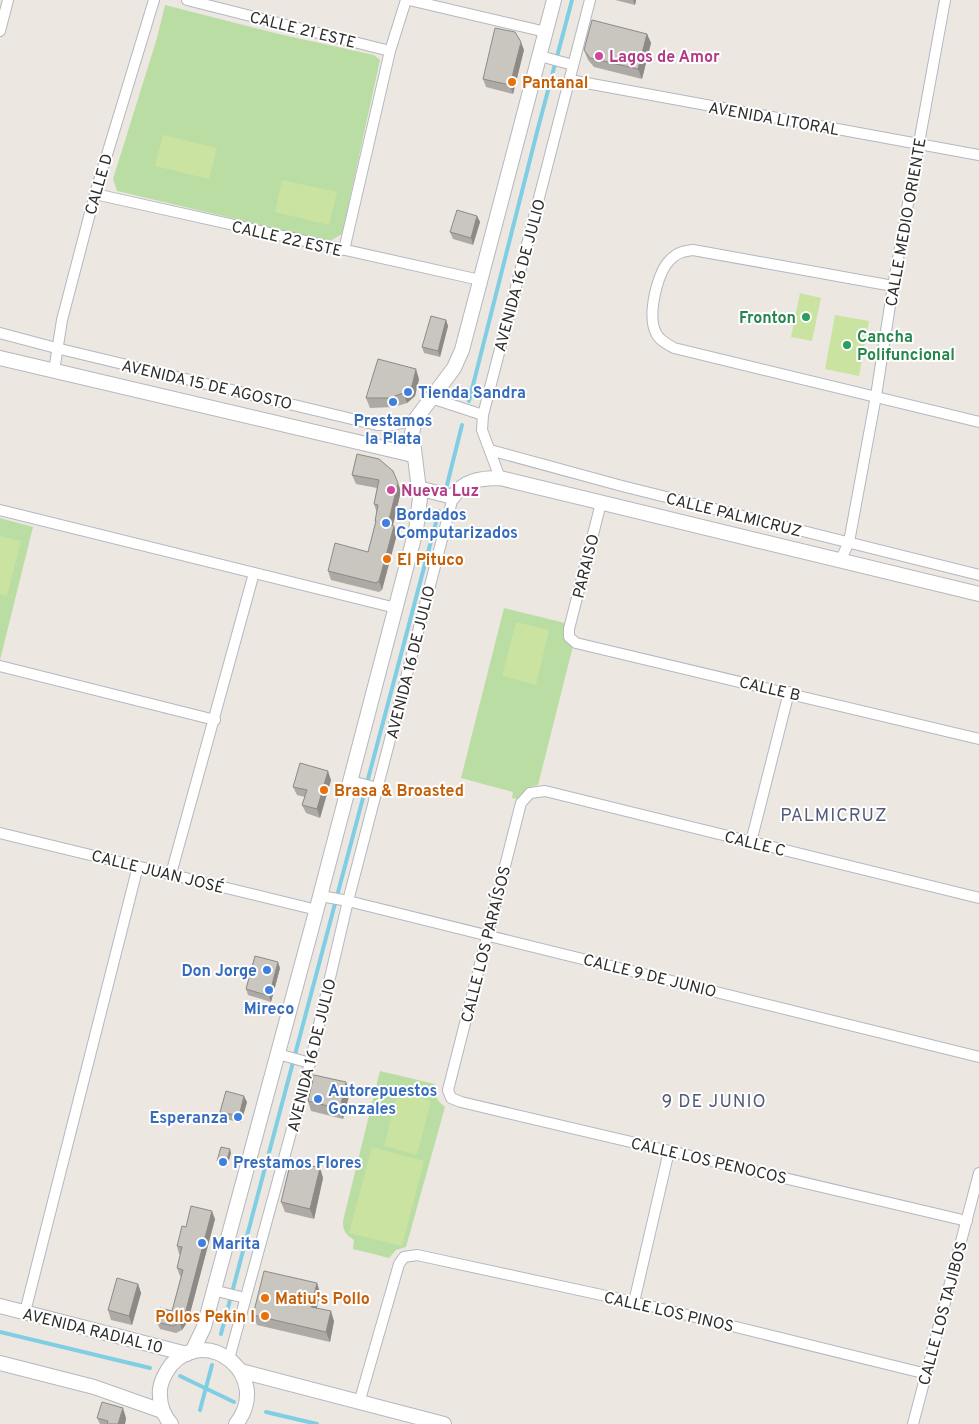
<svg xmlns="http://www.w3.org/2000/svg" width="979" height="1424" font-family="Overpass,sans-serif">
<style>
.green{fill:#badda4}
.pitch{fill:#cae3a1}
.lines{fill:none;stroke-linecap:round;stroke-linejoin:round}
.stream{stroke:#80cee3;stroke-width:4}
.street-casing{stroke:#b4b7bf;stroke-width:12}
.secondary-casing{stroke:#b4b7bf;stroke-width:16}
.street{stroke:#fff;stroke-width:10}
.secondary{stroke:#fff;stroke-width:14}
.wall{fill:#ada9a4}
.shaded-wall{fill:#8d8a86}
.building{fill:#c9c5bf;stroke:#8d8a86}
.hotel-dot{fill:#d1479c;stroke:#fff;stroke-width:2}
.food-dot{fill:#e8710a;stroke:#fff;stroke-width:2}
.leisure-dot{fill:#2e9e5b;stroke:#fff;stroke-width:2}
.shop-dot{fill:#3f7fe0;stroke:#fff;stroke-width:2}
.labels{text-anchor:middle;stroke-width:4;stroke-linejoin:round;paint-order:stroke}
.street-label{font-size:16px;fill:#2d2d2d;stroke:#fff}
.hotel-label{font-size:16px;font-weight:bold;fill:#b23c85;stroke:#fff;text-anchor:start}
.food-label{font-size:16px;font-weight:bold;fill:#c56008;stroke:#fff;text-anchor:start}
.leisure-label{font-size:16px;font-weight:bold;fill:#27864d;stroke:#fff;text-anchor:end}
.shop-label{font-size:16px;font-weight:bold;fill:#366cbe;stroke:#fff;text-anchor:start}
.neighbourhood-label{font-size:18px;letter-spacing:1px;fill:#525b79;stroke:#fff}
</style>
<rect width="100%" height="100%" fill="#ede7e1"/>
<g class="green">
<polygon points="165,5 279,34 374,55 380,60 342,234 330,241 117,191 113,179 157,38"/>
<polygon points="0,518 33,527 0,660"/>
<path d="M504 608 565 623 564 631 573 646 538 785C528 787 524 790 519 799L512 798 513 792 461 778Z"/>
<path d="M380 1071 435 1084C433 1094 437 1101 445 1107L406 1247 396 1250 389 1258 353 1249 354 1240C345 1234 343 1231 343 1221Z"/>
</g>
<g class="pitch">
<polygon points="163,135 217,148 209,179 155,166"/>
<polygon points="282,180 337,192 329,225 275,212"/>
<polygon points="800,293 821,298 812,341 791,337"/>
<polygon points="835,315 869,321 859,376 825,369"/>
<polygon points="0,536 21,541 7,596 0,594"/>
<polygon points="516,622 549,630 536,685 502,676"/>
<polygon points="398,1092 431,1101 417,1155 384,1146"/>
<polygon points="372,1147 424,1161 402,1246 349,1233"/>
</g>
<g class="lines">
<g class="stream">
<polyline points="469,401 537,132 572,0"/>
<polyline points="447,485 462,425"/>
<polyline points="0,1332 150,1368"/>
<polyline points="221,1334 439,511"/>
<polyline points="180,1376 234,1402"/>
<polyline points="200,1410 212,1365"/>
<polyline points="266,1412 317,1424"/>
</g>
<defs>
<g id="street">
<polyline points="187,0 390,51"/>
<polyline points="409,0 546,32"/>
<polyline points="0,31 8,0"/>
<polyline points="540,56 573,65"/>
<polyline points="570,80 979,155"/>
<polyline points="95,194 480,280"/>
<polyline points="344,250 390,51 406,0"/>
<path d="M893 286 693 250C685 251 678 252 672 258 657 271 647 315 656 333 659 340 667 344 674 348L979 422"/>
<polyline points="0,333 56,348 377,425 392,425 415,420"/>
<polyline points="54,371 62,320 95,194 154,0"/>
<polyline points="431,398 483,415"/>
<polyline points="490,450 622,486 979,575"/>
<polyline points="500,478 482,430 483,415 590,0"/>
<polyline points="601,503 569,629 569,637 576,643 979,739"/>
<polyline points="0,510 396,608"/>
<polyline points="840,561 849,542 876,396 893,286 945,0"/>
<polyline points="0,666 215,720"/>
<polyline points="351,781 378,788"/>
<polyline points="0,833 317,910"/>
<polyline points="751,842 789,692"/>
<polyline points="171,874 254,573"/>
<polyline points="321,896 348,901 979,1057"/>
<polyline points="278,1054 310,1063"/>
<polyline points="967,1221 461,1102 451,1098 448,1090 521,803 530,793 545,791 979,898"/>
<polyline points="213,1290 245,1298"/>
<polyline points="634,1302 669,1151"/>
<polyline points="25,1312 138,866"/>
<polyline points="229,1359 310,1063 348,901 453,497"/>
<polyline points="359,1403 399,1264 404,1257 417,1255 634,1302 927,1374"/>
<polyline points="913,1424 979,1173"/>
</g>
<g id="secondary">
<polyline points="0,358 413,455"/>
<path d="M418 488 453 497C464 480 481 478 500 478L979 594"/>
<polyline points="0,1306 187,1354"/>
<polyline points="192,1352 204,1327 313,923 416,530 420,498 412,433 415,420 454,368 462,350 554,0"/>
<polyline points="0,1363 94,1387 162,1411"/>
<polyline points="241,1371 444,1424"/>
<path d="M171 1424C162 1414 159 1402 160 1389 161 1380 166 1372 171 1365 208 1323 273 1377 236 1424"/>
</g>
</defs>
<use href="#street" class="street-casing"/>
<use href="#secondary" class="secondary-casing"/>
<use href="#street" class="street"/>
<use href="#secondary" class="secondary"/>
</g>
<g class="wall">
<polygon points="615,0 636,0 635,5"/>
<polygon points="647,34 651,43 642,79 594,67 588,60 584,50"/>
<polygon points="524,50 513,94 486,87 483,79"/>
<polygon points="477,216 480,222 473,245 453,239 450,232"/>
<polygon points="446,320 448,326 440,357 424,353 422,347"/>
<polygon points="419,379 415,396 407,403 394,407 370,408 366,398"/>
<polygon points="357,454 401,491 393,525 397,534 382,590 379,592 331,580 328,571 368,552 376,523 375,521 377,513 374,504 377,488 356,484 352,475"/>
<polygon points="331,780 320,818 306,813 302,805 305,797 297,795 293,787"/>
<polygon points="280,968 271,1002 248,995 246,989"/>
<polygon points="350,1092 343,1119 311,1111 308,1101"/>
<polygon points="247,1102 241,1123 223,1118 220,1112"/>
<polygon points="231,1153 227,1167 218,1164 217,1161"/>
<polygon points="320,1168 323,1178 314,1219 285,1212 281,1202"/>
<polygon points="215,1219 188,1321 182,1330 176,1333 160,1329 157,1322 172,1311 181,1276 180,1276 177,1268 181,1254 179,1254 177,1246 186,1227"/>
<polygon points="317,1283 320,1293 317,1308 334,1321 330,1342 257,1325 253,1315"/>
<polygon points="138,1284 141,1293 132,1325 111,1320 108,1310"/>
<polygon points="97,1418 126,1418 125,1424 100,1424"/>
</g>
<g class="shaded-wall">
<polygon points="633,0 636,0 635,5"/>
<polygon points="647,34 651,43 642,79 638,69"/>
<polygon points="521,42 524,50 513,94 510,85"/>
<polygon points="477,216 480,222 473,245 471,238"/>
<polygon points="446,320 448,326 440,357 438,351"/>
<polygon points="416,369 419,379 415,396 407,403 403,393"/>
<polygon points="398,483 401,491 391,533 388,524"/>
<polygon points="394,526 397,534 382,590 379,581"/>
<polygon points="328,771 331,780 320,818 317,809"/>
<polygon points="278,962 280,968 271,1002 269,996"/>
<polygon points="346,1082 350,1092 343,1119 340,1109"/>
<polygon points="244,1096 247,1102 241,1123 239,1116"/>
<polygon points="230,1149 231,1153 227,1167 226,1164"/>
<polygon points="320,1168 323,1178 314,1219 310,1209"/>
<polygon points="212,1211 215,1219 188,1321 182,1330 180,1322"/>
<polygon points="317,1283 320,1293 315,1316 311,1307"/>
<polygon points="138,1284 141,1293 132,1325 129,1316"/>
<polygon points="331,1311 334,1321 330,1342 326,1332"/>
<polygon points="123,1408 126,1418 125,1424 118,1424"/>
</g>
<g class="building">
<polygon points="592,20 647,34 638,69 590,58 584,50"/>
<polygon points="495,28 515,32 521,42 510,85 483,79"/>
<polygon points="457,210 477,216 471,238 450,232"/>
<polygon points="431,316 446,320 438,351 422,347"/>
<polygon points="378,359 416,369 412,386 403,393 390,398 366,398"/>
<polygon points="357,454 379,459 393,471 398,483 388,524 394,526 379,581 376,583 328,571 335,543 368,552 376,521 375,521 378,505 374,504 379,480 352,475"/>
<polygon points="300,763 328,771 317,809 302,805 307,790 293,787"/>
<polygon points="255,956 278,962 269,996 246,989"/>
<polygon points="314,1075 346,1082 340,1109 308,1101"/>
<polygon points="226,1091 244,1096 239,1116 220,1112"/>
<polygon points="221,1147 230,1149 226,1164 217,1161"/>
<polygon points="291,1161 320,1168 310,1209 281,1202"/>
<polygon points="191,1206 212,1211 185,1314 180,1322 173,1326 157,1322 160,1308 172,1311 183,1270 177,1268 182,1247 177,1246 182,1226 186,1227"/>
<polygon points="264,1271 317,1283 311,1307 331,1311 326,1332 253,1315"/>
<polygon points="117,1278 138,1284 129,1316 108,1310"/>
<polygon points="102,1402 123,1408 118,1424 107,1424 108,1421 97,1418"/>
</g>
<g class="hotel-dot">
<circle cx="599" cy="56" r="5"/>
<circle cx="391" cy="490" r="5"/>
</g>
<g class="food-dot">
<circle cx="512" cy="82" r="5"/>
<circle cx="387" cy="559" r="5"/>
<circle cx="324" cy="790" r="5"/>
<circle cx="265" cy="1298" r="5"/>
<circle cx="265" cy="1316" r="5"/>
</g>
<g class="leisure-dot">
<circle cx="806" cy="317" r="5"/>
<circle cx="847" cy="345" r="5"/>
</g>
<g class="shop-dot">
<circle cx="408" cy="392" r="5"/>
<circle cx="393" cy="402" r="5"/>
<circle cx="386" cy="523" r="5"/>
<circle cx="267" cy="970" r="5"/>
<circle cx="269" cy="990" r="5"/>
<circle cx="318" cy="1099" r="5"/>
<circle cx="238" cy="1117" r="5"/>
<circle cx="223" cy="1162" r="5"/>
<circle cx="202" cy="1243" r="5"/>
</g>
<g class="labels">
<g class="street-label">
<text transform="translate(303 29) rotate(14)" y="6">CALLE 21 ESTE</text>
<text transform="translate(774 118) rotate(10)" y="6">AVENIDA LITORAL</text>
<text transform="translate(98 184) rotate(-74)" y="6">CALLE D</text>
<text transform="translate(905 222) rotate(-80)" y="6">CALLE MEDIO ORIENTE</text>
<text transform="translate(287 238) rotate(13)" y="6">CALLE 22 ESTE</text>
<text transform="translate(519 275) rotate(-75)" y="6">AVENIDA 16 DE JULIO</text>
<text transform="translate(207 384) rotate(13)" y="6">AVENIDA 15 DE AGOSTO</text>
<text transform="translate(734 514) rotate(14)" y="6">CALLE PALMICRUZ</text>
<text transform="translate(585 566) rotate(-76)" y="6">PARAISO</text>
<text transform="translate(410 662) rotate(-76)" y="6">AVENIDA 16 DE JULIO</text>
<text transform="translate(770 688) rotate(13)" y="6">CALLE B</text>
<text transform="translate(755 843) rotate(14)" y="6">CALLE C</text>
<text transform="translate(158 871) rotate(14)" y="6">CALLE JUAN JOSÉ</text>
<text transform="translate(485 944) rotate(-76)" y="6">CALLE LOS PARAÍSOS</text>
<text transform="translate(650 975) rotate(14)" y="6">CALLE 9 DE JUNIO</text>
<text transform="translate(311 1055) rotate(-76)" y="6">AVENIDA 16 DE JULIO</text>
<text transform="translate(709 1160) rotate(13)" y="6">CALLE LOS PENOCOS</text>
<text transform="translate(669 1311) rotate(13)" y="6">CALLE LOS PINOS</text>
<text transform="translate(942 1313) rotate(-75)" y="6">CALLE LOS TAJIBOS</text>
<text transform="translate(93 1330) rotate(14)" y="6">AVENIDA RADIAL 10</text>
</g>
<g class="hotel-label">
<text x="609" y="62">Lagos de Amor</text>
<text x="401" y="496">Nueva Luz</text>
</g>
<g class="food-label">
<text x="522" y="88">Pantanal</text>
<text x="397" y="565">El Pituco</text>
<text x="334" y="796">Brasa &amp; Broasted</text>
<text x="275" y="1304">Matiu's Pollo</text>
<text x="255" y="1322" text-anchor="end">Pollos Pekin I</text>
</g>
<g class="leisure-label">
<text x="796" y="323">Fronton</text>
<text x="857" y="342" text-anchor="start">Cancha<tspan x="857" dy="18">Polifuncional</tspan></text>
</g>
<g class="shop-label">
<text x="418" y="398">Tienda Sandra</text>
<text x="393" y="426" text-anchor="middle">Prestamos<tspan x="393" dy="18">la Plata</tspan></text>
<text x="396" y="520">Bordados<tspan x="396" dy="18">Computarizados</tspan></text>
<text x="257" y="976" text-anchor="end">Don Jorge</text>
<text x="269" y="1014" text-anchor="middle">Mireco</text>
<text x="328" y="1096">Autorepuestos<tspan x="328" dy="18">Gonzales</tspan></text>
<text x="228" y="1123" text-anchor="end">Esperanza</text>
<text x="233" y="1168">Prestamos Flores</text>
<text x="212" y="1249">Marita</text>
</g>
<g class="neighbourhood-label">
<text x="834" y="821">PALMICRUZ</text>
<text x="714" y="1107">9 DE JUNIO</text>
</g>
</g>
</svg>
